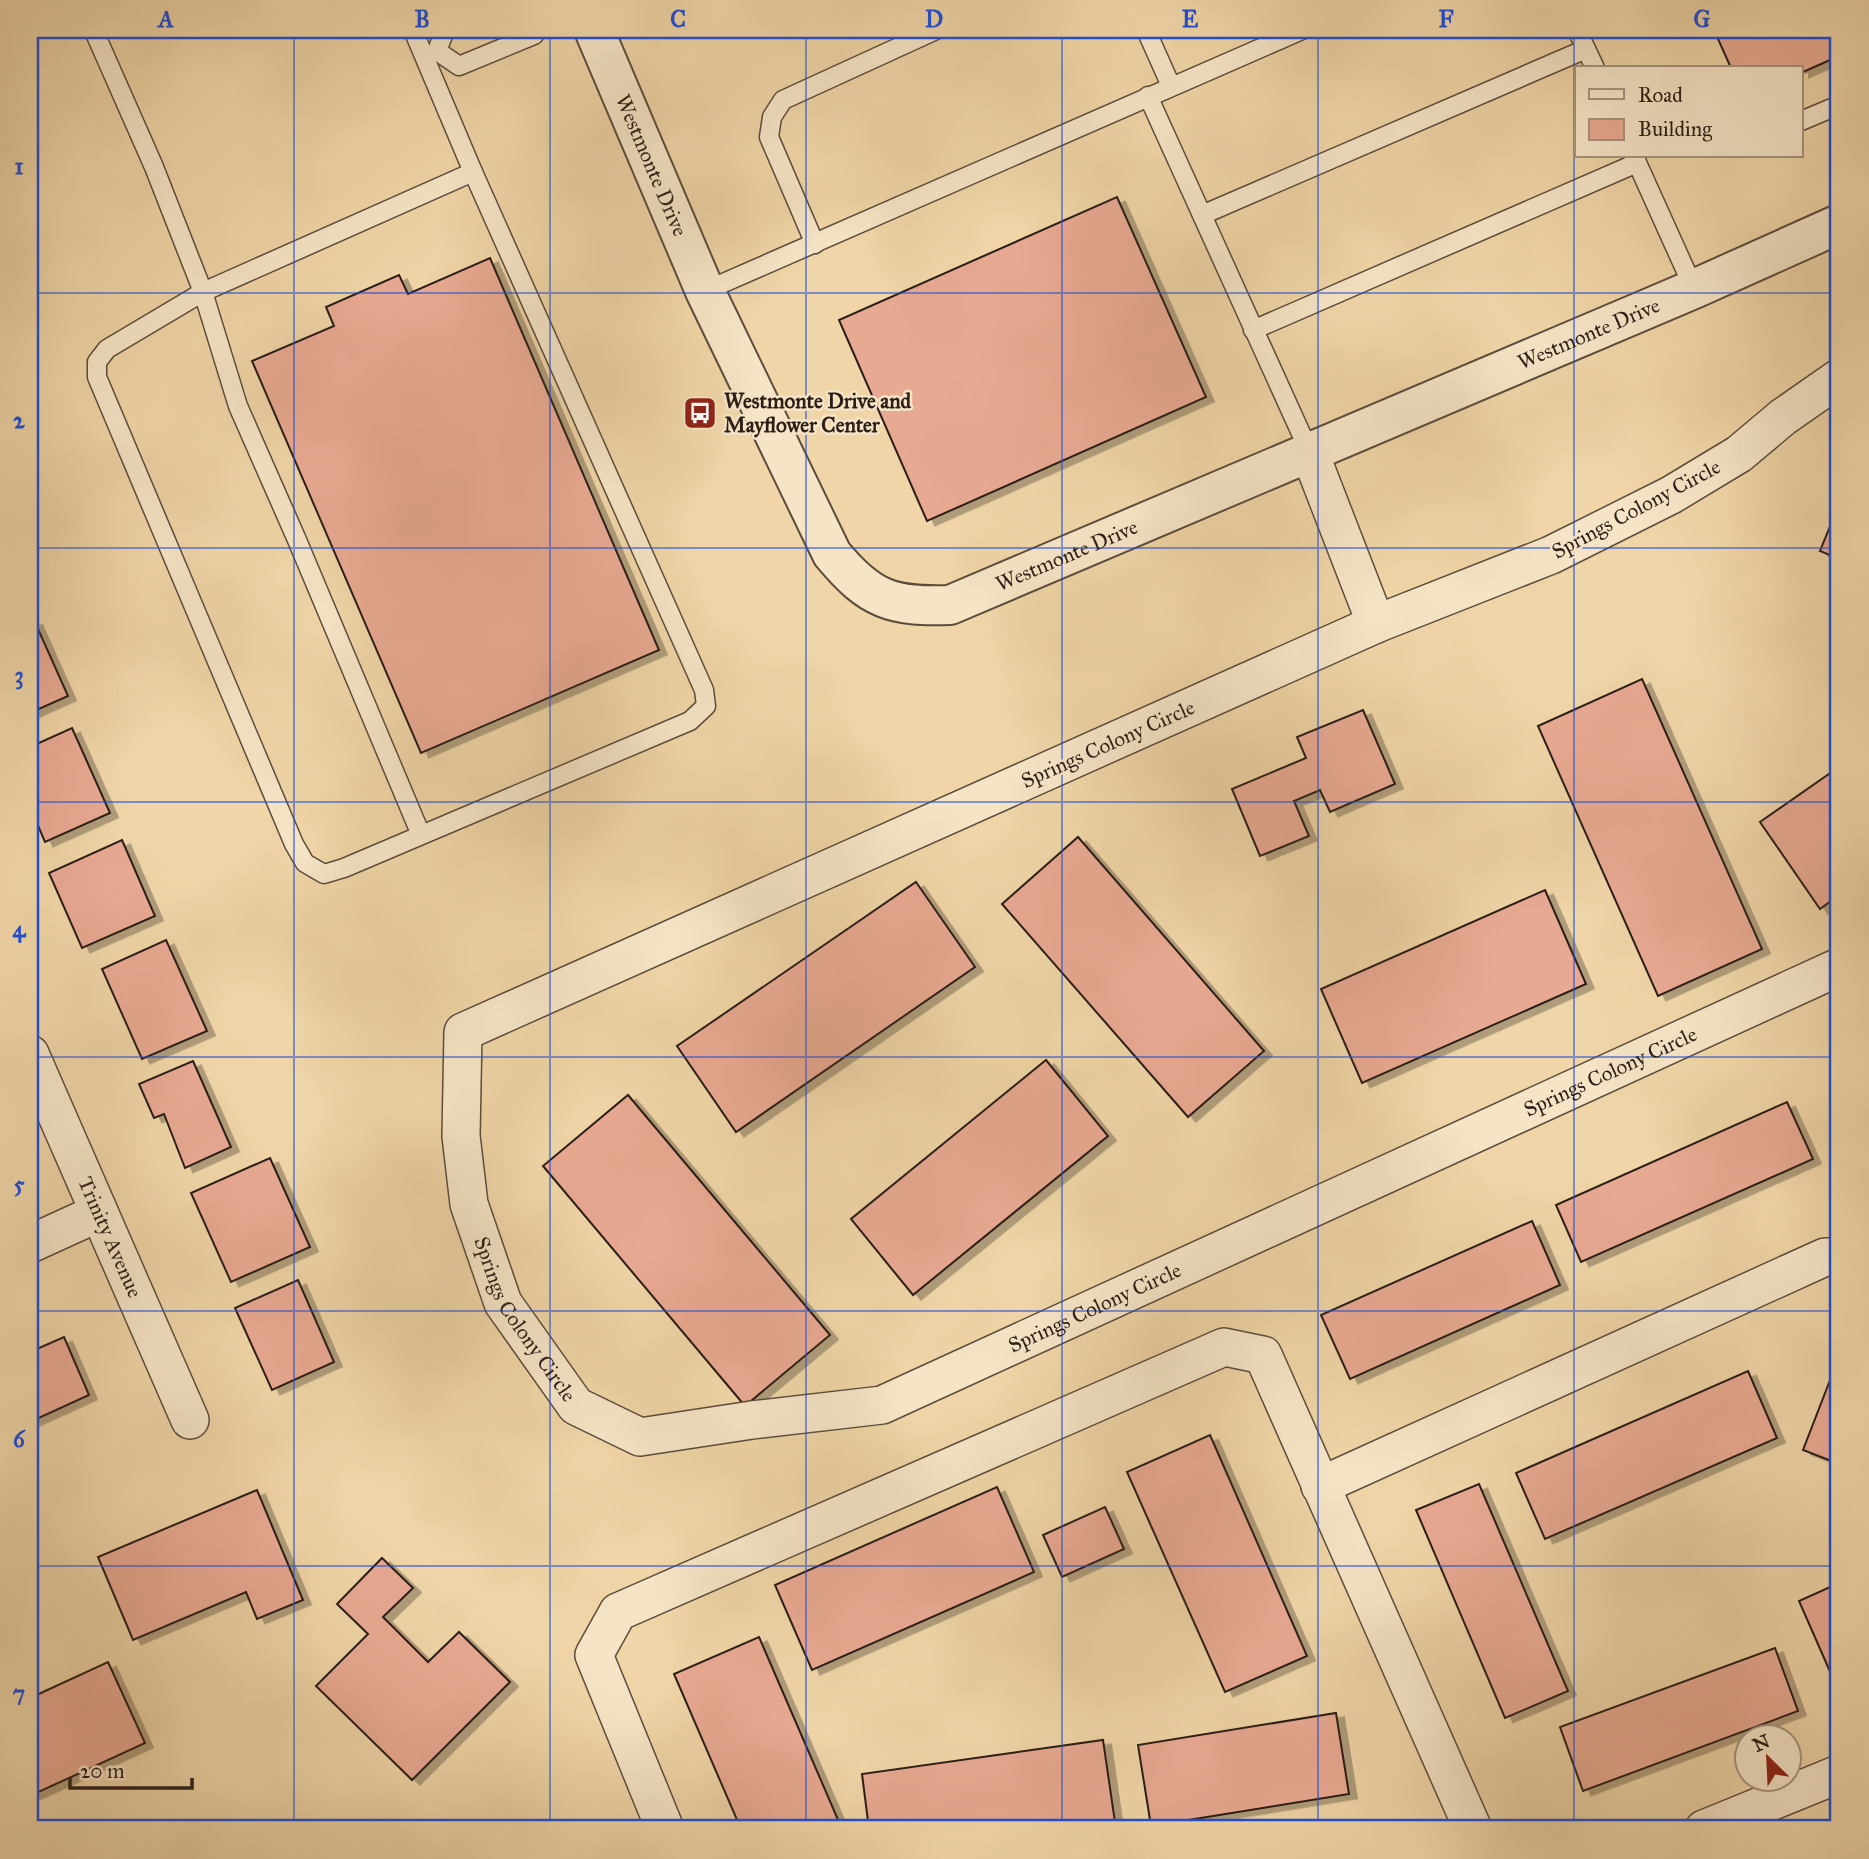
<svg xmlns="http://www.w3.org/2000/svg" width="1869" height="1859" font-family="'IM FELL Great Primer',serif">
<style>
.building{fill:#e8a992;stroke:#2b1e18;stroke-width:2;filter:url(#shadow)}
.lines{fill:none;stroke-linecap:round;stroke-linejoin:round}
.service-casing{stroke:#5c4c3c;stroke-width:21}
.minor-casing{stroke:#5c4c3c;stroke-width:40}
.tertiary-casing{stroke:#5c4c3c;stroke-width:42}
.service{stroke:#f5e4c6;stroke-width:18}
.minor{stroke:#f5e4c6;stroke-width:37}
.tertiary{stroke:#f5e4c6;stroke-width:38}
.grid{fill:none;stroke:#1d4ed8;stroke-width:2;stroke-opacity:0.55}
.labels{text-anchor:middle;stroke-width:5;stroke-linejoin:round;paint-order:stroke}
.street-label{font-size:21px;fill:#2b1e18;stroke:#f5e4c6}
.poi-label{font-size:21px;font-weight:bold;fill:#2b1e18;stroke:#f5e4c6;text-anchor:start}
.neatline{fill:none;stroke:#1d4ed8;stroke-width:2.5}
.grid-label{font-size:23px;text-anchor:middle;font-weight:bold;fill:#1d4ed8}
</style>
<defs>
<filter id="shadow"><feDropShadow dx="8" dy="4.5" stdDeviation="0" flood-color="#0004"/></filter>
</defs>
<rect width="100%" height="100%" fill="#efd5a7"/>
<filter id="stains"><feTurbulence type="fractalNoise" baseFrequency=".00286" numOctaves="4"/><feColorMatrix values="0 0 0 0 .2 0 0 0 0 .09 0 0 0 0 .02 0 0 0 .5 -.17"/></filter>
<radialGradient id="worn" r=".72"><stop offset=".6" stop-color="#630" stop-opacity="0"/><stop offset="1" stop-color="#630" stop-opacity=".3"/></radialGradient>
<g class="building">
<polygon points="1714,30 1839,30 1839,56 1801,73 1801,68 1731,68"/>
<polygon points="1117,197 1206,397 927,521 839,320"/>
<polygon points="490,258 659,650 421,753 252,361 334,326 326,307 399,275 408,294"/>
<polygon points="1839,504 1839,559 1820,551"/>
<polygon points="34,620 68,696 30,713 30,622"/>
<polygon points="1642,679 1762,949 1658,996 1538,726"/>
<polygon points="1363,710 1395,784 1330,812 1320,790 1294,801 1309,836 1260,856 1232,789 1306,758 1297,737"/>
<polygon points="72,728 110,813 45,842 30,807 30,747"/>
<polygon points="1839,767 1839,895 1820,909 1760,822"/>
<polygon points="1078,837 1264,1051 1188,1117 1002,904"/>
<polygon points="122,840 155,916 82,948 49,873"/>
<polygon points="916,882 975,967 736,1132 677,1046"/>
<polygon points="1545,890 1586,984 1362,1083 1321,989"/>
<polygon points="166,940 207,1031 142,1059 102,969"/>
<polygon points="1046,1060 1108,1136 913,1295 851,1219"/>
<polygon points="193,1061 231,1147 185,1168 164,1114 154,1118 139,1084"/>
<polygon points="628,1095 830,1335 745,1406 543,1166"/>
<polygon points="1787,1102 1813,1159 1581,1262 1556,1205"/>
<polygon points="270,1158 310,1247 231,1282 191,1193"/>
<polygon points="1532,1221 1560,1285 1350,1379 1321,1315"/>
<polygon points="298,1280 334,1362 272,1390 235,1308"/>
<polygon points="64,1337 89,1395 30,1422 30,1352"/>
<polygon points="1839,1357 1839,1464 1803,1450"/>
<polygon points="1748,1371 1777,1438 1545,1539 1516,1473"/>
<polygon points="1210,1435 1307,1656 1225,1692 1127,1472"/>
<polygon points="1479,1484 1568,1691 1505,1718 1416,1510"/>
<polygon points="997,1487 1034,1572 812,1670 775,1585"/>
<polygon points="257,1490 303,1600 257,1619 246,1592 133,1640 98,1557"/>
<polygon points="1105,1507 1124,1549 1062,1577 1043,1535"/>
<polygon points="382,1558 413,1588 383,1617 428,1662 459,1632 510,1682 412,1780 316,1686 368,1634 337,1604"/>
<polygon points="1839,1583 1839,1692 1799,1601"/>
<polygon points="759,1637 842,1829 741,1829 674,1674"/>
<polygon points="1775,1648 1798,1711 1583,1791 1560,1727"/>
<polygon points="108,1662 145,1743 32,1795 30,1790 30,1698"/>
<polygon points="1336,1713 1349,1794 1151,1826 1138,1745"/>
<polygon points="1103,1740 1116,1829 869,1829 862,1774"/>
</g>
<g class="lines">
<defs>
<g id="service">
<polyline points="98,30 94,31 154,167 203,292 473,172 413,30"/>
<polyline points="1146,30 1171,86"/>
<polyline points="1577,30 1595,68"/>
<polyline points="437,51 459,66 534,35 535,30"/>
<polyline points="437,51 445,30"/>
<polyline points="1148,96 1309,451"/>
<polyline points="1801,121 1839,105"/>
<polyline points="1634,156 1694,289"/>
<polyline points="1202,215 1586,49"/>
<polyline points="815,244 769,137 772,117 783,100 936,30"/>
<polyline points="705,291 1302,30"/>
<polyline points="1253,330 1637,163"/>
<polyline points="421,835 297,540 238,406 203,292 107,349 97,362 97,377 294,844 305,863 324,874 344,868 690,721 706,706 704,690 473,172"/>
</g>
<g id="minor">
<path id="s1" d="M1839 378 1783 417 1739 454 1671 495 1551 555 1376 624 463 1032 461 1136 469 1204 503 1303 576 1406 640 1437 752 1420 882 1405 1839 967"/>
<polyline points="1309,451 1376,624"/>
<path id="s2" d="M30 1054 190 1420"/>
<polyline points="30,1244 98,1213"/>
<polyline points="1320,1486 1825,1257 1839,1257"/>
<polyline points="665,1829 594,1655 618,1612 1224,1347 1263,1355 1473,1829"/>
<polyline points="1704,1829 1839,1774"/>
</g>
<g id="tertiary">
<path id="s3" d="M594 30 705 291 832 554C870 600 892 607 950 605L1694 289 1839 224"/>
</g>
</defs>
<use href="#service" class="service-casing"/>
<use href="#minor" class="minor-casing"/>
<use href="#tertiary" class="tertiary-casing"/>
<use href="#service" class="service"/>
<use href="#minor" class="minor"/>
<use href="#tertiary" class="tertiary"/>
</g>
<path class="grid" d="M294 30V1829M550 30V1829M806 30V1829M1062 30V1829M1318 30V1829M1574 30V1829M30 293H1839M30 548H1839M30 802H1839M30 1057H1839M30 1311H1839M30 1566H1839"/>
<defs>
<symbol id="bus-square" viewBox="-11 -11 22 22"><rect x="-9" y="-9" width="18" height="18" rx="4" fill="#8f2418" stroke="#f5e4c6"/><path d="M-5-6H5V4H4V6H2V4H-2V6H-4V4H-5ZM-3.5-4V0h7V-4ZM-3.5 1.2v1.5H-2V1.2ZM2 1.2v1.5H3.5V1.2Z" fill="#fff"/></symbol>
</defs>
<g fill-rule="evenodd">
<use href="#bus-square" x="681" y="394" width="38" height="38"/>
</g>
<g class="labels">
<g class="street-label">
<text dy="7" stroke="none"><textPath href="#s3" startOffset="147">Westmonte Drive</textPath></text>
<text dy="7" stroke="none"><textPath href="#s3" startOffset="1405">Westmonte Drive</textPath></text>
<text transform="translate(1636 509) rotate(-28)" y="7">Springs Colony Circle</text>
<text dy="7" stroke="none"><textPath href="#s3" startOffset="838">Westmonte Drive</textPath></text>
<text transform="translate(1108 744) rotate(-24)" y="7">Springs Colony Circle</text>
<text dy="7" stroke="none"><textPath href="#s1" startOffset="3047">Springs Colony Circle</textPath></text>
<text dy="7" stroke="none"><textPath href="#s2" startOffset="200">Trinity Avenue</textPath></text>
<text dy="7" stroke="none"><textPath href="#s1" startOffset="2480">Springs Colony Circle</textPath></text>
<text dy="7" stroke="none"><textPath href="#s1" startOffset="1829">Springs Colony Circle</textPath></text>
</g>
<g class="poi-label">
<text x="724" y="408">Westmonte Drive and<tspan x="724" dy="24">Mayflower Center</tspan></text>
</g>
</g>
<rect width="1869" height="1859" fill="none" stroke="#efd5a7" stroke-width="77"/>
<rect x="1575" y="66" width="228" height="91" fill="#f5e4c6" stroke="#a49580" stroke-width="2"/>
<rect x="1589" y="89" width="35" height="10" fill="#f5e4c6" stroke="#a49580" stroke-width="2"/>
<text x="1638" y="102" font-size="21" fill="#2b1e18">Road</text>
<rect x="1589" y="119" width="35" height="21" fill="#e8a992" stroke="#a49580" stroke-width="2"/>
<text x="1638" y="136" font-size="21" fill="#2b1e18">Building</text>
<g transform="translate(1768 1758) rotate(336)"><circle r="33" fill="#f5e4c6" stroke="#a49580" stroke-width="2"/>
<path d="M0-5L12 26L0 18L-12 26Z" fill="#8f2418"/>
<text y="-10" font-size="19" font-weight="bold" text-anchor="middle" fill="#2b1e18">N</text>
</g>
<path d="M70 1778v10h122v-10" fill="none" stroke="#2b1e18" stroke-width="3.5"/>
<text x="80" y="1778" font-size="21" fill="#2b1e18" stroke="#f5e4c6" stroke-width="5" paint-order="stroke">20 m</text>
<rect x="38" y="38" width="1792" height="1782" class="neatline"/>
<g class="grid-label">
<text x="166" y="27">A</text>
<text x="422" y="27">B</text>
<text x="678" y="27">C</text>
<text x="934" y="27">D</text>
<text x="1190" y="27">E</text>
<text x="1446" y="27">F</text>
<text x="1702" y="27">G</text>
<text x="19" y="174">1</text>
<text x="19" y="428">2</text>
<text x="19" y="683">3</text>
<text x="19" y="937">4</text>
<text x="19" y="1192">5</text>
<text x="19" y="1447">6</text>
<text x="19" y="1701">7</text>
</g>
<rect width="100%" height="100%" filter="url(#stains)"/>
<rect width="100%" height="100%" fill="url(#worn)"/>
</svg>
